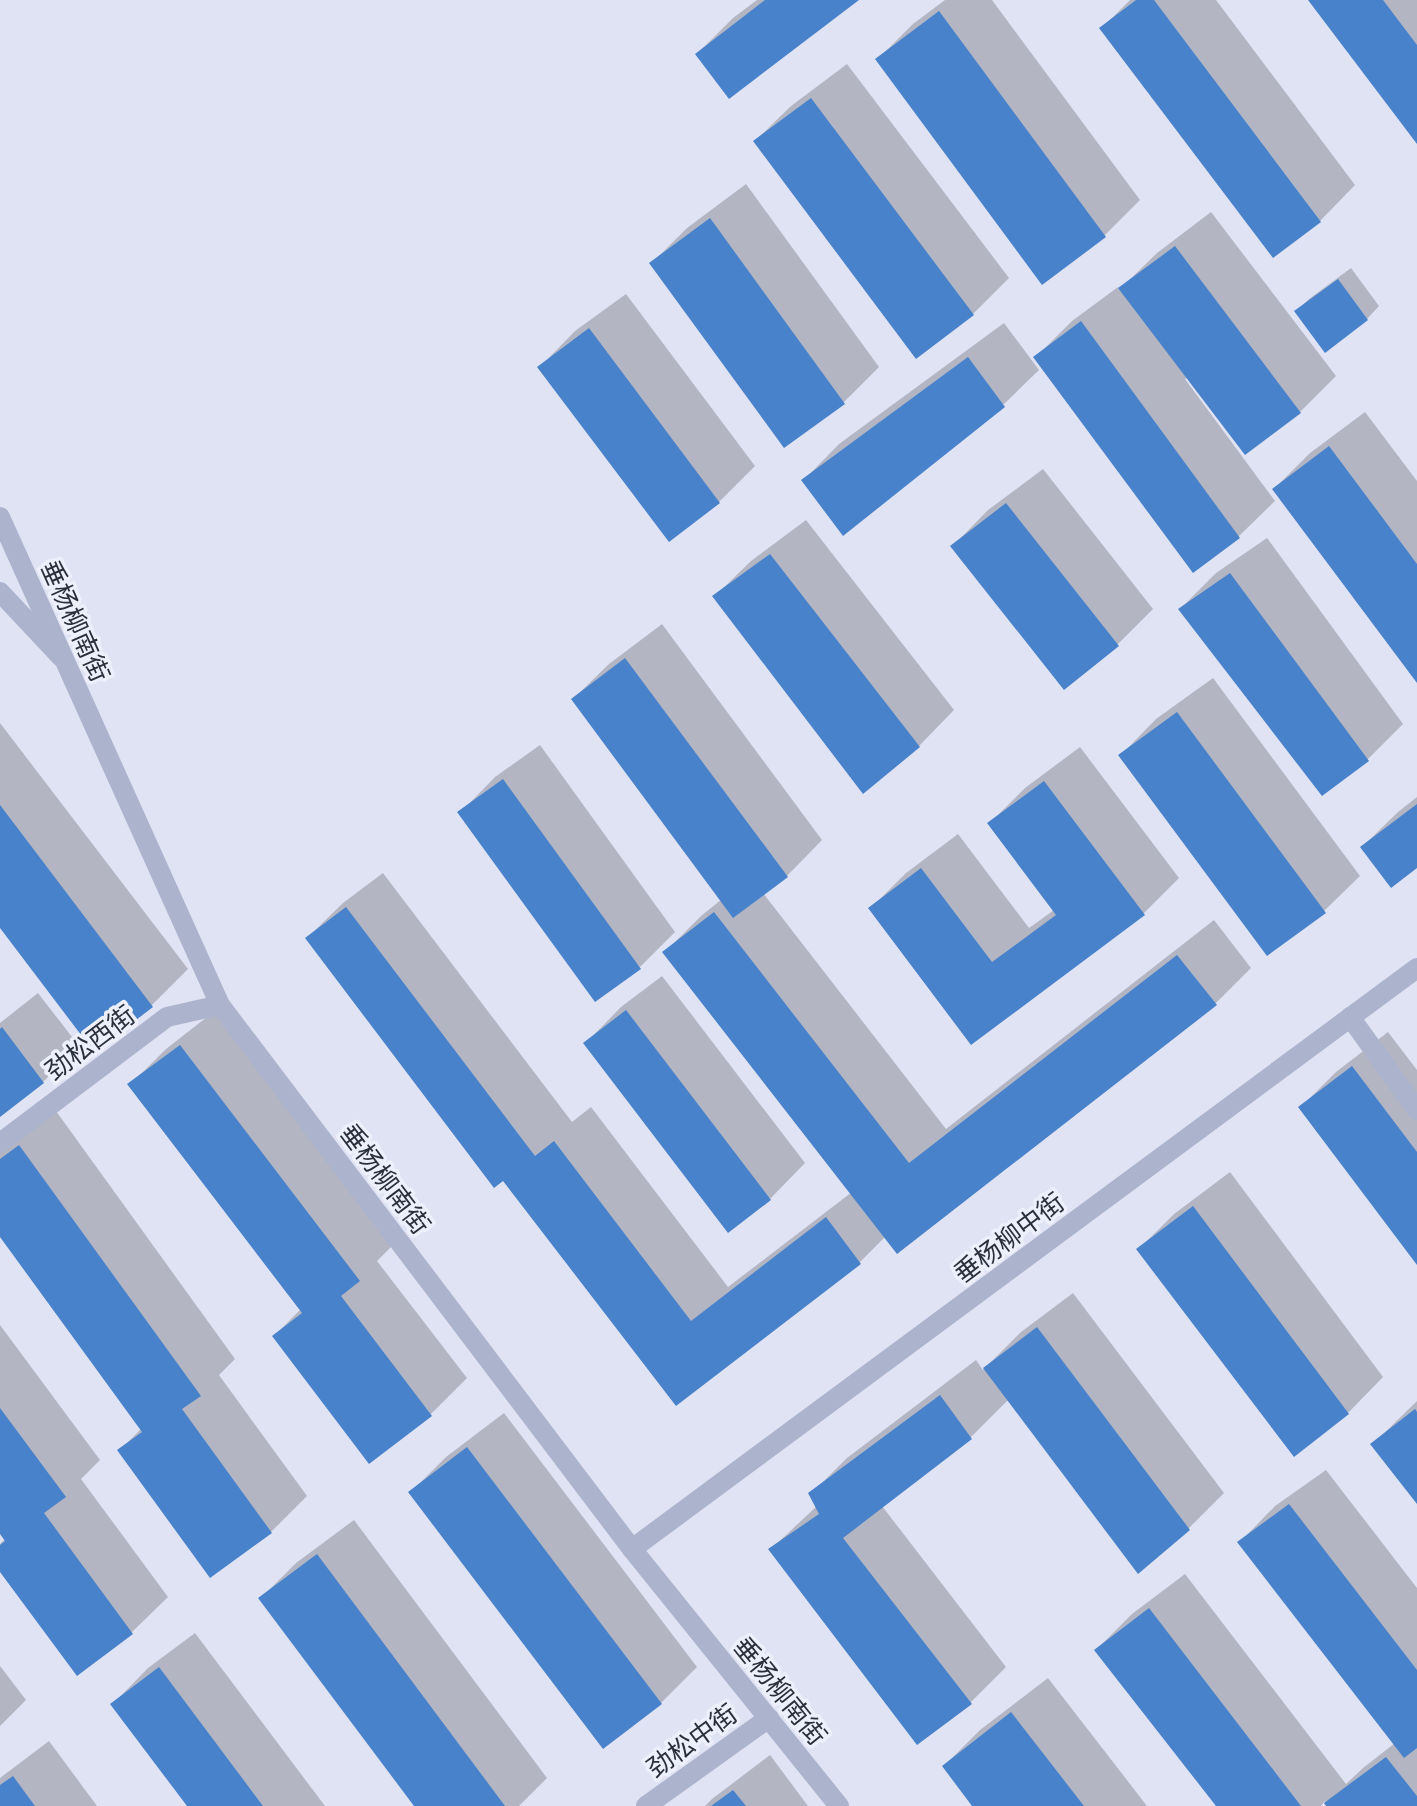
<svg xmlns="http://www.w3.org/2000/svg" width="1417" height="1806" font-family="Lato,'Noto Sans SC',sans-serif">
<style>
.shadow{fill:#0003}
.building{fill:#4782cb}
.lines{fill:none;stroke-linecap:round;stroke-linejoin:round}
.minor{stroke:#abb3cd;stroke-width:20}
.tertiary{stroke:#abb3cd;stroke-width:20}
.labels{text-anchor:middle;stroke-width:7;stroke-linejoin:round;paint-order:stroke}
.street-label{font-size:26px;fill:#2a303b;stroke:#edeffb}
</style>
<rect width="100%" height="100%" fill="#e0e3f4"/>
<g class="shadow">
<polygon points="757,0 855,0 697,54 733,18"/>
<polygon points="945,0 992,0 1140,200 1104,236 877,60 913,24"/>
<polygon points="1130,0 1216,0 1355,185 1320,221 1102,28"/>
<polygon points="1311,0 1417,0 1417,141"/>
<polygon points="847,64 1009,278 973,314 755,141 791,106"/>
<polygon points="746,184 879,367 843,403 652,263 687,228"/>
<polygon points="1211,212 1336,376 1300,412 1246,452 1188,377 1185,379 1275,501 1239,536 1193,570 1036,357 1072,321 1118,287 1119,290 1157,253"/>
<polygon points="1351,268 1379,306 1367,319 1297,311 1309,299"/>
<polygon points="626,294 755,466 719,502 669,539 540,367 575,331"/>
<polygon points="1004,323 1039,370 1003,405 804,480 839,444"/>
<polygon points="1365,412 1417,481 1417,680 1274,489 1310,453"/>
<polygon points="1043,469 1153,609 1118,644 1064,687 953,546 988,510"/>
<polygon points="806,520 954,710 919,746 715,596 751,561"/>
<polygon points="1267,538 1403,724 1367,760 1180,609 1216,573"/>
<polygon points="662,624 822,840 787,876 763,893 946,1129 1214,920 1251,968 1215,1004 886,1236 860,1262 676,1404 503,1178 307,938 343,903 383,873 572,1122 591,1107 728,1287 852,1192 665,952 701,916 722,899 573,699 609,664"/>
<polygon points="1213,678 1360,876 1324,911 1121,755 1156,719"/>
<polygon points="0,723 188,969 152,1005 95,1049 0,925"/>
<polygon points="540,745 675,932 640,967 460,813 495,777"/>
<polygon points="1080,747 1179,878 1143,914 971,1043 870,909 906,873 958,834 1029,928 1054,910 990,823 1025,788"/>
<polygon points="1417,797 1417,865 1362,847 1398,812"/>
<polygon points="662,976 805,1163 770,1199 586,1043 621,1007"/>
<polygon points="38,993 79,1046 43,1082 0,1114 0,1023"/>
<polygon points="216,1010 394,1244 377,1261 467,1378 431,1414 369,1461 274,1336 301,1309 130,1085 166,1049"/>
<polygon points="1388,1032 1417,1070 1417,1262 1301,1107 1336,1072"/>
<polygon points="56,1111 235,1359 219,1375 307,1496 271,1532 120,1450 142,1428 0,1233 0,1152"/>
<polygon points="1230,1172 1383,1377 1348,1413 1139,1249 1174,1214"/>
<polygon points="1073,1293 1224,1493 1188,1529 1009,1399 970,1438 882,1506 1006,1667 971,1702 918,1742 771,1549 817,1506 811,1494 847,1458 976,1360 983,1370 1021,1332"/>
<polygon points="0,1325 100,1460 81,1479 168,1597 132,1632 77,1673 0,1569 0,1544 6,1538 0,1531"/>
<polygon points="1417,1401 1417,1501 1373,1444"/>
<polygon points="504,1413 697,1667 661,1703 411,1492 446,1457"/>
<polygon points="1326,1470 1417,1588 1417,1806 1329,1806 1325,1801 1321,1806 1219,1806 1096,1650 1132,1614 1185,1574 1346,1784 1363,1768 1395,1743 1240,1542 1275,1506"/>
<polygon points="354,1520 547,1778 519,1806 416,1806 261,1598 296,1563"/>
<polygon points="195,1633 325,1806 189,1806 113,1704 148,1668"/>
<polygon points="0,1666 26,1700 0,1726"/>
<polygon points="1048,1678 1147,1806 974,1806 944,1766 980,1730"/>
<polygon points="49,1741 97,1806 0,1806 0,1778"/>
<polygon points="770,1755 808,1806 705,1806 712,1799"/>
</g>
<g class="building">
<polygon points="765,0 859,0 729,99 695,54"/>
<polygon points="1136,0 1154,0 1321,222 1273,258 1099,28"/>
<polygon points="1308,0 1383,0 1417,45 1417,144"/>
<polygon points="939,11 1106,237 1042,285 875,59"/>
<polygon points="811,98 974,315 916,359 753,141"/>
<polygon points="710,218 845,404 784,448 649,263"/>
<polygon points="1175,246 1301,413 1245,455 1118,288"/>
<polygon points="1338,279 1368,320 1325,353 1294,311"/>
<polygon points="1081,321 1240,538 1193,573 1033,357"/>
<polygon points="589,328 720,503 669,542 537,367"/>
<polygon points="968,357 1005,407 843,536 801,480"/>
<polygon points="1329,446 1417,564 1417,683 1272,489"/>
<polygon points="1006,503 1119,646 1064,690 950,546"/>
<polygon points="770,554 920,747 863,794 712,596"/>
<polygon points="1230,573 1369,761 1322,796 1178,609"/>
<polygon points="625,658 788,877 733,918 571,699"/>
<polygon points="1177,712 1326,913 1267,956 1118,755"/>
<polygon points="503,779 641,969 595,1002 457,812"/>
<polygon points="1044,781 1145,915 971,1045 868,908 921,868 992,962 1056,915 987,823"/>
<polygon points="1417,804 1417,868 1391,888 1360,847"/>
<polygon points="0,805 153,1007 94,1052 0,928"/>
<polygon points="346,907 535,1156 554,1141 691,1321 826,1217 861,1264 676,1406 503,1181 494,1188 305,938"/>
<polygon points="714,912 909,1163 1177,955 1217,1005 897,1254 662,952"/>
<polygon points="626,1010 771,1200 728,1233 583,1043"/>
<polygon points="2,1027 44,1083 0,1117 0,1029"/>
<polygon points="180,1045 360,1281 341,1296 432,1416 369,1464 272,1336 302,1313 127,1084"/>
<polygon points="1352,1066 1417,1152 1417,1265 1298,1107"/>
<polygon points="19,1145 201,1396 182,1409 272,1533 210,1578 117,1450 142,1432 0,1237 0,1159"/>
<polygon points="1193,1206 1349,1414 1294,1457 1136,1249"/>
<polygon points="1037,1327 1190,1530 1138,1574 983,1368"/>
<polygon points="940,1395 972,1439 843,1538 972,1704 917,1745 768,1549 819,1514 808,1493"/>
<polygon points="0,1408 66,1497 44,1513 133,1634 77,1676 0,1572 0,1545 5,1541 0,1534"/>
<polygon points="1415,1409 1417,1412 1417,1504 1370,1444"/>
<polygon points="467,1447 662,1704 603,1749 408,1492"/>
<polygon points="1289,1504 1417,1670 1417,1748 1404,1758 1237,1542"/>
<polygon points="317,1554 505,1806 414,1806 258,1598"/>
<polygon points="1149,1608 1301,1806 1216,1806 1094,1650"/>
<polygon points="159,1667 263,1806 187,1806 110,1704"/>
<polygon points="1011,1712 1084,1806 972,1806 942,1766"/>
<polygon points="1386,1757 1417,1796 1417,1806 1326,1806 1324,1803"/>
<polygon points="13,1776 35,1806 0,1806 0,1785"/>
<polygon points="733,1790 746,1806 711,1806"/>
</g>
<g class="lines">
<g class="minor">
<polyline points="0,592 62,658"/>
<polyline points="1350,1017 1417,1110"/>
<polyline points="0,1143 167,1017 220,1005"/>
<polyline points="632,1549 1417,968"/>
</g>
<g class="tertiary">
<polyline points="0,517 220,1005 632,1549 839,1806"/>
<polyline points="646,1806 769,1718"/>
</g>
</g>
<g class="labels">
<g class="street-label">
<text transform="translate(75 621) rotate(66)" y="9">垂杨柳南街</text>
<text transform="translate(90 1043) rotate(-37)" y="9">劲松西街</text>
<text transform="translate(385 1179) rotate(53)" y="9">垂杨柳南街</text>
<text transform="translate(1009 1238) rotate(-37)" y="9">垂杨柳中街</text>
<text transform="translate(780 1691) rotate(51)" y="9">垂杨柳南街</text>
<text transform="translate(692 1741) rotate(-36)" y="9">劲松中街</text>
</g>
</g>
</svg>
